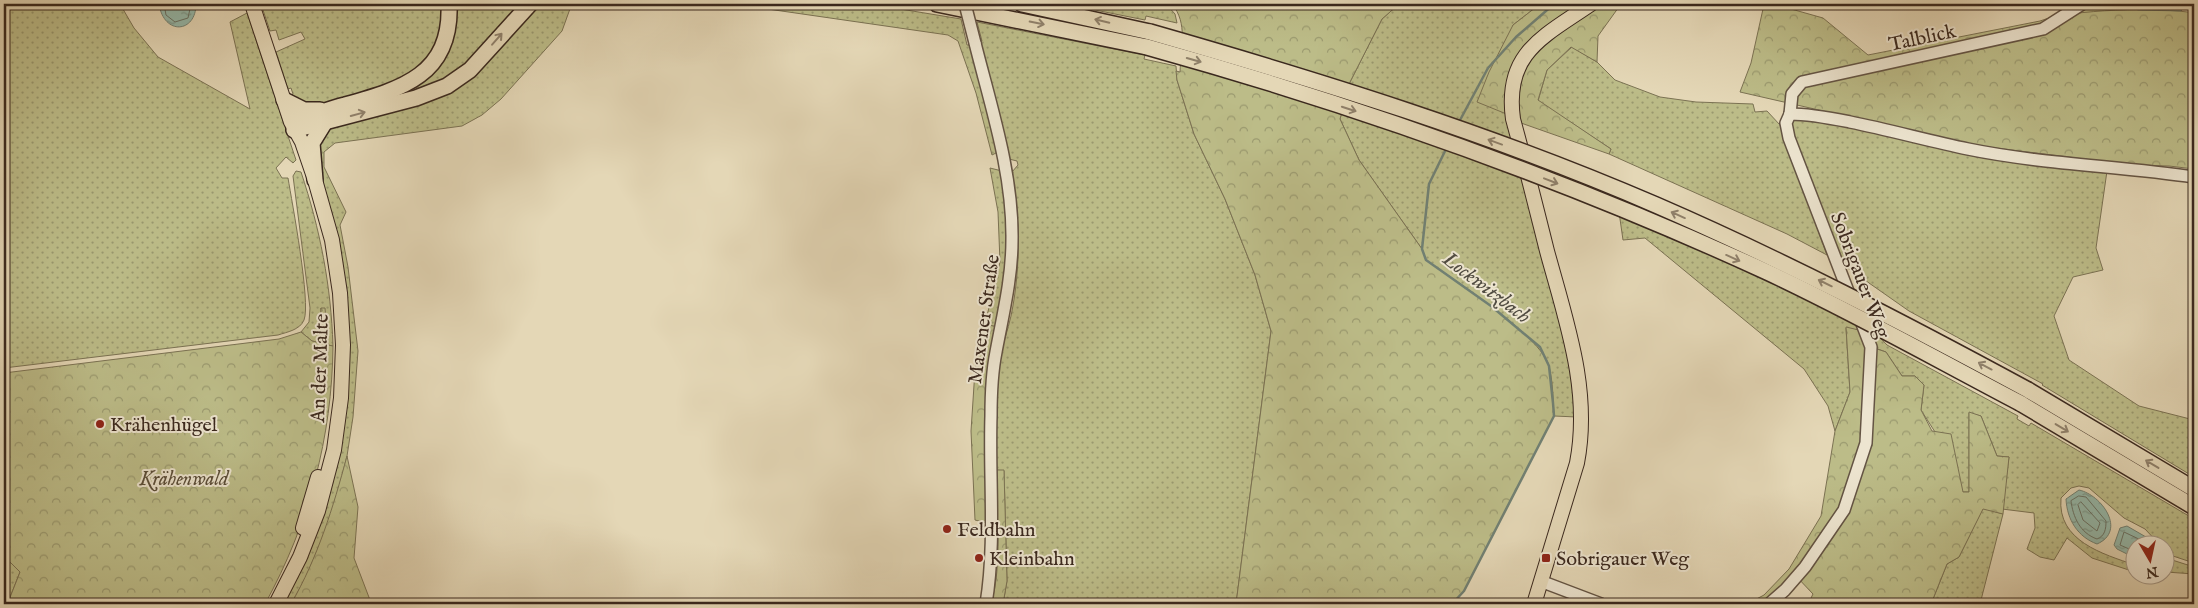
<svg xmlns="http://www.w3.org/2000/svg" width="2198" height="608" font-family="'IM FELL English',serif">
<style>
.grass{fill:url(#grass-dots);stroke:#7b7253}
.forest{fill:url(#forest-crowns);stroke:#7b7253}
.water{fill:url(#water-ripples);stroke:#718073}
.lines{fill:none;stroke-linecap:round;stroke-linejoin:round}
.shore{stroke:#687165;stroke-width:1}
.stream{stroke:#718073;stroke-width:2.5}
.minor-casing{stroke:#645444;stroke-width:14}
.major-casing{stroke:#3a281e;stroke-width:16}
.highway-casing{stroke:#3a281e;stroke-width:18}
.minor{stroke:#ede5d0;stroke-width:11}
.major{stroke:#e4d7b6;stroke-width:14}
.highway{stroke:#e4d7b6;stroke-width:15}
.minor-bridge-casing{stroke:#645444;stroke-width:14;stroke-linecap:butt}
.highway-bridge-casing{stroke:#3a281e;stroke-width:18;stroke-linecap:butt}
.minor-bridge{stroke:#ede5d0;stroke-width:11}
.highway-bridge{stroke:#e4d7b6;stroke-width:15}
.oneway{stroke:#8f806a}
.poi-dot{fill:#8f2418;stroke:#ede5d0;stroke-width:2}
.labels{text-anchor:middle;stroke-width:4;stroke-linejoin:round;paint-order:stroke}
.street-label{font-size:20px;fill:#3a281e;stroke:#ede5d0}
.poi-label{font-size:20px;fill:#3a281e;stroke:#ede5d0;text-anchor:start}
.park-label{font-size:20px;font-style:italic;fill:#5a4d38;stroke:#ede5d0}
.water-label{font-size:21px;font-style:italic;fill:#514c42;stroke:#ede5d0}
</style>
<defs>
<pattern id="grass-dots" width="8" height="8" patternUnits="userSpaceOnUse" patternTransform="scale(1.25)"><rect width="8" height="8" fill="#bcbc88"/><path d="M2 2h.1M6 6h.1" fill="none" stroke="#9a996f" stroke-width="1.8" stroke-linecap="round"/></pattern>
<pattern id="forest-crowns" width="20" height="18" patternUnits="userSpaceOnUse" patternTransform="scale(1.25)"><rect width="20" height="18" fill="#bcbc88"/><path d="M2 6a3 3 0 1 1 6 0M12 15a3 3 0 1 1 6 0" fill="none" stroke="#9a996f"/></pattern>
<pattern id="water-ripples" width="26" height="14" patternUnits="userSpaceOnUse" patternTransform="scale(1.25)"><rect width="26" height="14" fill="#95baac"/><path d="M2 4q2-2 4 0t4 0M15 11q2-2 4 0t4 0" fill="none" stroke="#7b978b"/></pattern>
</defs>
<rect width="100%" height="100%" fill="#e4d7b6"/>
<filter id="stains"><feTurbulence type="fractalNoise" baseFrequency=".004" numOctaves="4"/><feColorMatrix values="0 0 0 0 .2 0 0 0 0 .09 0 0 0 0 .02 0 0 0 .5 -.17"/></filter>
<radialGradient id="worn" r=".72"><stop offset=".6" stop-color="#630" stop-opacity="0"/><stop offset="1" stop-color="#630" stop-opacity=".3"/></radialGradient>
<g class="grass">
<path d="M4 4H120L134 28 158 57 250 109 230 22 247 13 296 160 293 163 286 157 276 168 282 178H288C292 202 311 303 304 320 300 330 287 332 278 335L4 368Z"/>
<polygon points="261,4 444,4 443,29 429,59 412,76 332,104 307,106 291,96 293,94 291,88 288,89 276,52 305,39 301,32 279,40 276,30 270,31"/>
<polygon points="454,4 524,4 477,57 445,82 388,98 417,85"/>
<polygon points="535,4 582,4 571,6 562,31 501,99 482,115 462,126 335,143 324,152 324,167 346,212 340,225 348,267 358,351 353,417 347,456 331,518 305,579 291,604 283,604 304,562 348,360 314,155 328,127 437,94"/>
<polygon points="733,4 870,4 961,19 967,45 970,45 997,150 996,153 992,155 976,93 958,41 948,35"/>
<polygon points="1065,4 1166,4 1175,14 1177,23 1146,16 1145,20"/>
<polygon points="1399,4 1540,4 1513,25 1509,115 1567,342 1577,417 1554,416 1553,403 1509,322 1491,306 1426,260 1422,249 1359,160 1340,119 1350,82 1382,19"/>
<polygon points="2064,4 2124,4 2138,10 2056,15"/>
<path d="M977 22 1145 55 1144 59 1176 66 1177 80 1194 134 1225 199 1255 275 1271 331 1236 604H1003L1007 581 1004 471 996 470C996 433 995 396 1000 360 1002 345 1008 330 1011 316 1021 268 1020 220 1012 172L1018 165 1017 161 1009 159 980 42 982 41Z"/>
<polygon points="1572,47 1597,62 1615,80 1660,97 1696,102 1753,104 1755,112 1767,111 1780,125 1827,255 1787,234 1609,154 1611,149 1538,101 1547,70"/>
<polygon points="1797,118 1861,127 1977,157 2107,171 2096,248 2103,270 2073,277 2054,316 2069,360 2139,406 2194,420 2194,477 2042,385 2043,384 1909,311 1839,262 1790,125"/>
<path d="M990 168 1002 171C1013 225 1007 274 997 327L985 324 1000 262 998 212Z"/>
<path d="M296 171 301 172C320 229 331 285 333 346L328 345 321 308V343L312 341 301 332 309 322 310 308 293 176Z"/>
<polygon points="1618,205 1858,317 1863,331 1846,328 1850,392 1835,431 1828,406 1804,369 1645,238 1623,240"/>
<path d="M1867 324 1887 345 2018 416 2017 419 2029 426 2031 423 2194 519V563L2167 554 2166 546 2160 545 2145 529 2124 518 2089 488 2079 486 2071 488 2061 498C2057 541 2103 554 2135 565V572L2092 558 2067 538 2054 560 2040 557 2027 549 2035 528 2034 513 2002 509 2009 457 1997 456 1981 416 1969 413V492H1962L1956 465 1921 410 1924 385 1915 376H1902L1886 352 1875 348Z"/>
<polygon points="1983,508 2003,514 1980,604 1931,604 1947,564 1959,557"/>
<polygon points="2166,558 2194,567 2194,574 2166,572"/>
<polygon points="4,559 11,562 20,572 9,600 4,599 4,574 6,572"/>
</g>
<g class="forest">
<path d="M1172 4H1399L1382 19 1350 82 1340 119 1359 160 1422 249 1426 260C1454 280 1541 336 1549 366 1553 381 1553 400 1554 416L1464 591 1452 604H1236L1271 331 1255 275 1225 199 1194 134 1177 80 1176 71 1180 72C1181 48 1188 23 1172 4Z"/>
<polygon points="1540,4 1583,4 1529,45 1509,115 1477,102 1489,72 1513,25"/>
<path d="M1598 4H1621L1598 36 1597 62 1571 47 1547 70 1538 100 1611 149 1609 154 1521 123C1518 105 1516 86 1522 69 1530 48 1579 17 1598 4Z"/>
<path d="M1784 7 1823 18 1868 55 2040 21C2070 9 2161 7 2194 13V169L2169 166 2132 165 1972 145 1740 92 1751 63 1763 9Z"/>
<path d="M321 308H325L328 345 333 346C332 437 309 524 265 604H28L9 600 20 572 11 563 4 559V373L279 339 301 332 312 341 321 343Z"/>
<polygon points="985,324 997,327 986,414 987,523 975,520 971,431 975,370"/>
<path d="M1846 327 1863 331 1868 346 1886 352 1902 376H1915L1924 385 1921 410 1932 431 1951 434 1963 492H1969V412L1981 416 1997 456 2009 457 2003 514 1983 509 1959 557 1947 564 1931 604H1808L1813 594 1795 575C1779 592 1771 604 1747 604L1764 595 1789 569 1821 516 1835 431 1850 392Z"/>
<path d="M347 456 358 507 354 558 370 600 369 604H291C318 557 333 508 347 456Z"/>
<path d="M996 470H1004L1007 581 1003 604H991C1003 563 996 513 996 470Z"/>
</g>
<g class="water">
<path d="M159 4H196C196 33 164 36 159 4Z"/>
<polygon points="2124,4 2187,4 2181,11 2138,10"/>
<path d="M2079 490C2102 495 2127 531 2097 544 2078 537 2067 520 2066 499Z"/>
<polygon points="2127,526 2146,537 2152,545 2136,546 2135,558 2117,549 2114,545 2120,528"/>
</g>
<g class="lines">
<g class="shore">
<polyline points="164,4 166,15 175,22 188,18 191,4"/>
<path d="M2079 496 2086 497 2106 521C2106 529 2105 536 2097 539 2080 533 2073 517 2071 501Z"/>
<polygon points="2081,502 2100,523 2097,531 2083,520 2078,505"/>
<polyline points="2136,552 2120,545 2124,532 2143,541 2146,546"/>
</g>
<g class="stream">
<polyline points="1459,122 1488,68 1516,37 1554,4"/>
<polyline points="1447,147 1429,184 1422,249 1426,260 1491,306 1540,347 1549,366 1553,403 1554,416 1464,591 1452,604"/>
</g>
<defs>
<g id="minor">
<path d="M975 43C991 107 1013 173 1012 240 1012 278 1003 314 996 352 992 372 991 395 991 416 989 479 996 542 986 604"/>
<polyline points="1790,114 1786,123 1789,138 1851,299"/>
<path d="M1790 114C1811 114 1830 118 1850 122 1890 130 1929 141 1968 149 2041 164 2120 166 2194 177"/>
<polyline points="1790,114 1792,94 1802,82 2043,29 2082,4"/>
<polyline points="1543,582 1601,604"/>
<polyline points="1769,604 1785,590 1805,567 1844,510 1866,443 1871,347 1859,316"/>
</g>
<g id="major">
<polyline points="252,4 291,122 302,142 315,180 332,240 340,293 343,345 341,398 334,450 318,511 300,557 276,604"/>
<polyline points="303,528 318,477"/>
<path d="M1534 604 1577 463C1591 390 1566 321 1547 251 1536 207 1525 163 1513 119 1504 53 1543 37 1591 4"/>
</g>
<g id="highway">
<polyline points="937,4 1147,47"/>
<polyline points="1022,4 1150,32"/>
<polyline points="284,100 304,110 320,110"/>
<path d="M298 120C314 115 329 109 345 105 402 89 452 75 449 4"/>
<polyline points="294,130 416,98 447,86 470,70 530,4"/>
<polyline points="315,180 312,143 325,122"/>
<polyline points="2028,390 2194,489"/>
<polyline points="2020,403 2194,507"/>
</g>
</defs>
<use href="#minor" class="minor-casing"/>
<use href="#major" class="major-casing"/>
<use href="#highway" class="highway-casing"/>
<use href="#minor" class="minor"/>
<use href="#major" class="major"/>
<use href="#highway" class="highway"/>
<defs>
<polyline id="minor-bridge" points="965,4 975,43"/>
<g id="highway-bridge">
<path d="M1150 32C1321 81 1492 134 1656 205 1783 260 1906 324 2028 390"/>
<path d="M1147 47C1359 106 1567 180 1767 272 1853 312 1936 359 2020 403"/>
</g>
</defs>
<use href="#minor-bridge" class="minor-bridge-casing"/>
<use href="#highway-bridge" class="highway-bridge-casing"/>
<use href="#minor-bridge" class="minor-bridge"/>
<use href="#highway-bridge" class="highway-bridge"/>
</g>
<defs><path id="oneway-shaft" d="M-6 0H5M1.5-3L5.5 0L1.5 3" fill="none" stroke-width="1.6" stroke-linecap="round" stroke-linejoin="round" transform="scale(1.25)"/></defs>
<g class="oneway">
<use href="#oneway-shaft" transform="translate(1102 21) rotate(-167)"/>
<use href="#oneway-shaft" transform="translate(1037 23) rotate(11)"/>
<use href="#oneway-shaft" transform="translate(497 39) rotate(-49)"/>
<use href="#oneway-shaft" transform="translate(1194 60) rotate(16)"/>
<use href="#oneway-shaft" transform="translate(1349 109) rotate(18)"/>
<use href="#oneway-shaft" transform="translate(358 114) rotate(-15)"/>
<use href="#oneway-shaft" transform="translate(1495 142) rotate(-160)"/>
<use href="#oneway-shaft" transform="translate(1551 181) rotate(21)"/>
<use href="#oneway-shaft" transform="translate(1678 215) rotate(-156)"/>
<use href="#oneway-shaft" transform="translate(1733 258) rotate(24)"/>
<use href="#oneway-shaft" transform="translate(1825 283) rotate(-154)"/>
<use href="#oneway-shaft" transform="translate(1985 366) rotate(-152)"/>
<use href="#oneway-shaft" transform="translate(2062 428) rotate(31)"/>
<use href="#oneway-shaft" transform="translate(2152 464) rotate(-149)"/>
</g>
<g class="poi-dot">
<circle cx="100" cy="424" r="5"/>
<circle cx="947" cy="529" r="5"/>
<circle cx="979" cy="558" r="5"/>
<rect x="1541" y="553" width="10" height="10" rx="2.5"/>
</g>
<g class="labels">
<g class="street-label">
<text transform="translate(1922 37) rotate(-12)" y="7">Talblick</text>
<text transform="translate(1861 275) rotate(69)" y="7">Sobrigauer Weg</text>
<text transform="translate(983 319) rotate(-82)" y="7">Maxener Straße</text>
<text transform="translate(319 368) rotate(-88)" y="7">An der Malte</text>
</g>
<g class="poi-label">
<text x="110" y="431">Krähenhügel</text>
<text x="957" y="536">Feldbahn</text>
<text x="989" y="565">Kleinbahn</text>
<text x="1556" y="565">Sobrigauer Weg</text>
</g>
<g class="park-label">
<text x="184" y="485">Krähenwald</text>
</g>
<g class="water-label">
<text transform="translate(1487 287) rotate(37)" y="7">Lockwitzbach</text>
</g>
</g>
<rect width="2198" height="608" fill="none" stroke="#e4d7b6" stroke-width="20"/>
<rect x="5" y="5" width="2188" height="598" fill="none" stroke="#3a281e" stroke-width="2.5"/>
<rect x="10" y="10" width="2178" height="588" fill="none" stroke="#3a281e"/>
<g transform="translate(2150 560) rotate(171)"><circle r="24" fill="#ede5d0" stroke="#a59989"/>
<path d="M0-4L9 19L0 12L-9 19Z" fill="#8f2418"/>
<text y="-8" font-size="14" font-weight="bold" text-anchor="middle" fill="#3a281e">N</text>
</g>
<rect width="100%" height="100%" filter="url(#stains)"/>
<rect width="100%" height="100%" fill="url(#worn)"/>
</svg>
